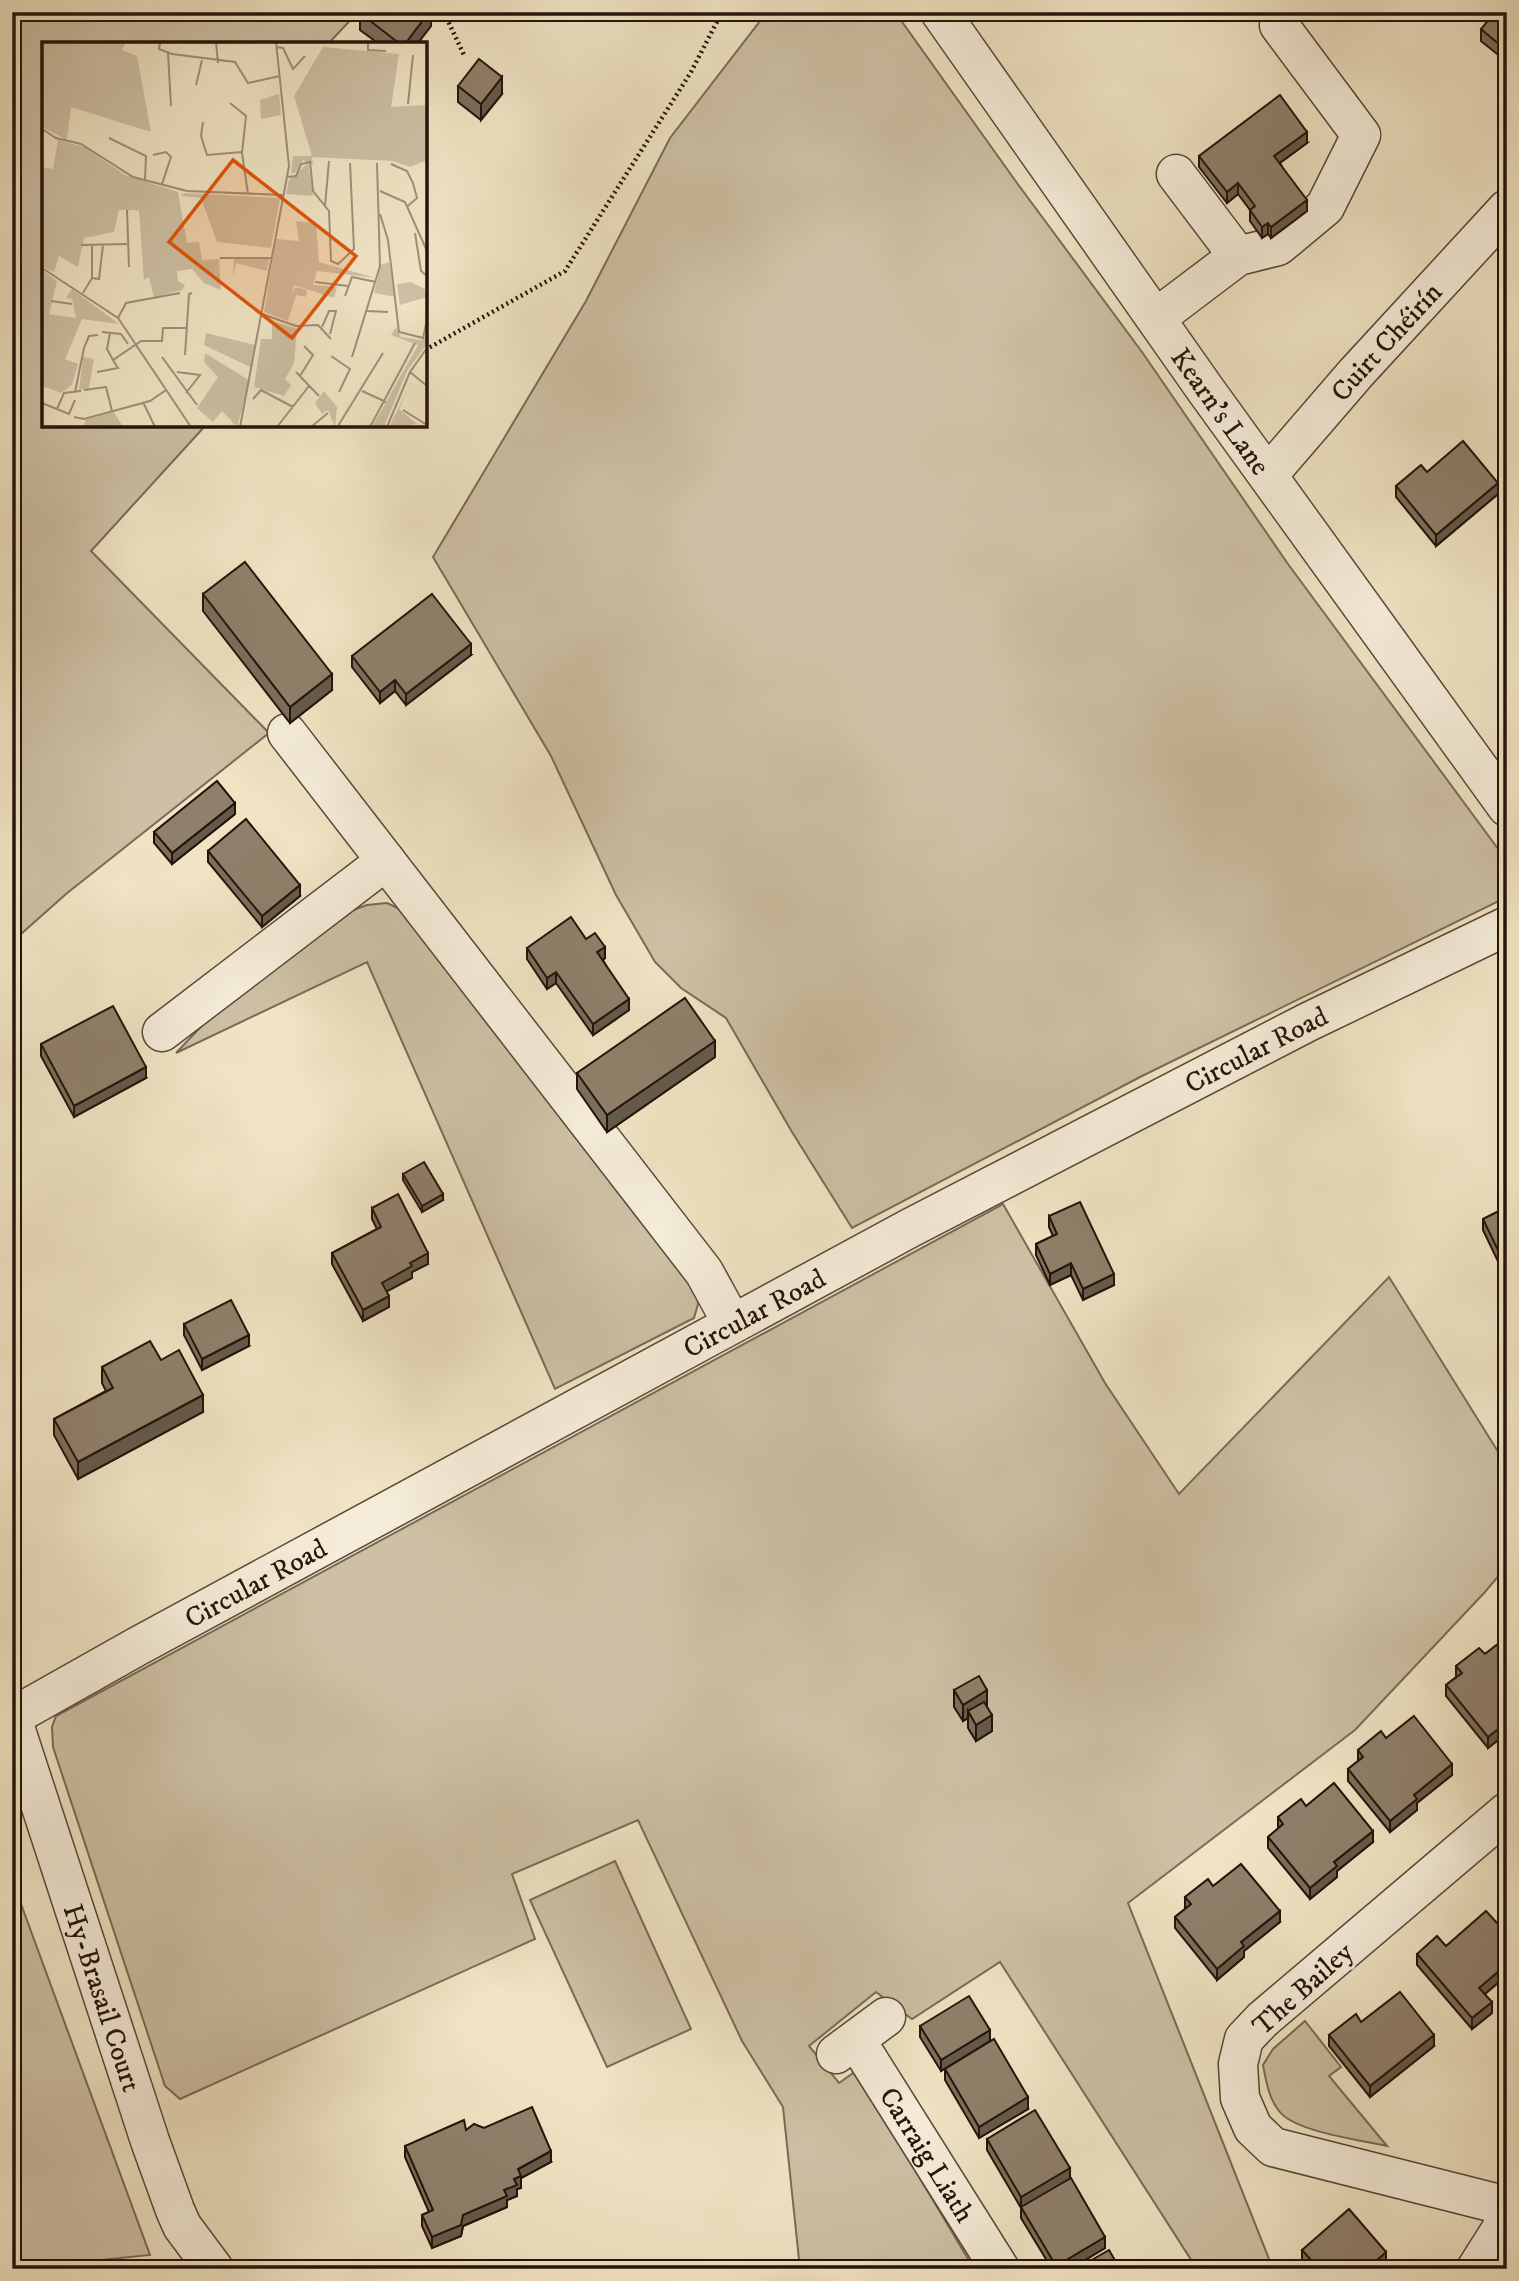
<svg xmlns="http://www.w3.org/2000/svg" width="1519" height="2281" font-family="'IM FELL DW Pica',serif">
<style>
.green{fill:#cdc0a4;stroke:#796a57;stroke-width:2}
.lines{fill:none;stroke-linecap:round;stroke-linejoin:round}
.minor-casing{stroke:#584738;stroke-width:41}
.path{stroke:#25130a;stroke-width:4.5;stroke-dasharray:2 3.5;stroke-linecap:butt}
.minor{stroke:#f5edd9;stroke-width:38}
.wall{fill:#7b6e5c;stroke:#25130a;stroke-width:2}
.shaded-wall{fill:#645a4b;stroke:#25130a;stroke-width:2}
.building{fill:#8f806b;stroke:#25130a;stroke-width:2}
.labels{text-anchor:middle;stroke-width:6;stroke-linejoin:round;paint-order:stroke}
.street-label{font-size:28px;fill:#25130a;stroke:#f5edd9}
.inset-road{fill:none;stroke:#9f907a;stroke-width:2}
.view{fill:#de560c;fill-opacity:0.15;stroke:#de560c;stroke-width:3.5}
.inset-edge{fill:none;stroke:#25130a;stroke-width:3.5}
</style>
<rect width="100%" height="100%" fill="#f0e4c4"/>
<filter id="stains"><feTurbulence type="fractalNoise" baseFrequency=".00286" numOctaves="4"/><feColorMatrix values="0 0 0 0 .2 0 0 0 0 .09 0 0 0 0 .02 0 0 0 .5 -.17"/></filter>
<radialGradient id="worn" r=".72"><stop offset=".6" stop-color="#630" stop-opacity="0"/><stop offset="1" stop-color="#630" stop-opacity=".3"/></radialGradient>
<g class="green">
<polygon points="12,12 358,12 328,44 44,44 44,425 206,425 91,551 269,733 66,894 12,942"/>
<polygon points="767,12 895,12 1017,183 1142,352 1288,564 1507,861 1507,894 1501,900 1142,1076 852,1228 792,1132 726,1018 681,988 655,962 616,895 551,756 433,557 586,301 670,138"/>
<polygon points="387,903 404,911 697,1290 698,1304 694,1318 555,1389 367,962 176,1053 213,1014 345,913 367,905"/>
<polygon points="1003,1204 1105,1383 1179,1494 1389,1277 1507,1466 1507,1566 1485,1592 1355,1730 1128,1903 1273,2269 1197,2269 1000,1962 912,2019 876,1992 809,2046 839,2083 856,2071 974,2269 800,2269 783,2107 742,2041 638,1820 512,1874 535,1939 180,2099 165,2086 53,1747 52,1727 56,1716"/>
<polygon points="615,1861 691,2029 607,2067 530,1900"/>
<polygon points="21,1904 150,2255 101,2260 86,2269 12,2269 12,1908"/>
<path d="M1305 2021 1341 2067 1329 2076 1387 2146C1360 2140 1295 2132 1279 2111 1269 2099 1266 2081 1263 2065L1273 2049Z"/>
</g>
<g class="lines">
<defs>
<g id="minor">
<path id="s1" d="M940 12 1205 389 1507 807"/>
<polyline points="1176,174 1238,256"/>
<polyline points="1156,318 1238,256 1278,246 1325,207 1361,135 1279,25"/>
<path id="s2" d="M1268 475 1356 373 1507 209"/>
<polyline points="287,733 704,1272 732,1323"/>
<polyline points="162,1032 386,861"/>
<path id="s3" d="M12 1717 138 1646 910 1228 1308 1022 1507 926"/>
<path id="s4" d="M12 1718 150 2141 175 2210 182 2226 214 2269"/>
<polyline points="1507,1812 1262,2020 1244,2039 1238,2064 1240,2098 1253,2128 1273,2147 1507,2206"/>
<path id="s5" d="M856 2040 1000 2269"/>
<polyline points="836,2054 886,2017"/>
<polyline points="1476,2269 1507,2220"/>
</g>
</defs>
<use href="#minor" class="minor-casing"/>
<g class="path">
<polyline points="446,12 447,19 465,57"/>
<polyline points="425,350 565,271 691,72 722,12"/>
</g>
<use href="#minor" class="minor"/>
</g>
<g class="wall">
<polygon points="431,12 431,26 417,44 379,44 360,30 360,13"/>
<polygon points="1507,12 1507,62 1481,41 1481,29"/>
<polygon points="458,86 502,94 481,120 458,102"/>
<polygon points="1307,143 1280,163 1307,211 1271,238 1268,234 1262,238 1250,221 1250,210 1238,194 1227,203 1199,167 1199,156"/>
<polygon points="1427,472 1498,494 1436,546 1396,497 1396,486"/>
<polygon points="203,594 332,690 290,723 203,611"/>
<polygon points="1507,614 1507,629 1505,626 1505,615"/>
<polygon points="471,655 406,705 395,691 380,703 352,667 352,656"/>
<polygon points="235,814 172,864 154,843 154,832"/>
<polygon points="208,851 300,896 262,927 208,862"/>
<polygon points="586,939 605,958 603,960 629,1010 593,1035 556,983 547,989 527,959 527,948"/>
<polygon points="41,1044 146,1078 74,1117 41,1056"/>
<polygon points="715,1057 607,1132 577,1089 577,1073"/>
<polygon points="403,1174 443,1200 422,1212 403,1180"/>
<polygon points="1507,1207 1505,1276 1483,1230 1483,1219"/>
<polygon points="372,1208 428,1264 412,1272 412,1278 387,1291 389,1307 363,1321 332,1264 332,1253 377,1229 372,1219"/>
<polygon points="1049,1216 1114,1285 1083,1300 1071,1275 1050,1285 1036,1255 1036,1244 1053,1236 1049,1227"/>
<polygon points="184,1324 249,1346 202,1370 184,1335"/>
<polygon points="161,1360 203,1412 78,1479 54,1435 54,1419 106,1391 102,1383 102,1367"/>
<polygon points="1507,1637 1507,1733 1488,1748 1446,1696 1446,1685 1456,1677 1456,1666 1485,1654"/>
<polygon points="954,1690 987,1706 992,1731 976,1741 968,1728 968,1718 963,1721 954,1707"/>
<polygon points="1386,1738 1452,1775 1417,1803 1417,1810 1390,1832 1348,1781 1348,1769 1358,1761 1358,1750"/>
<polygon points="1306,1806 1373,1842 1337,1871 1337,1877 1310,1899 1268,1848 1268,1837 1278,1829 1278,1817"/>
<polygon points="1507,1877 1507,1903 1500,1894 1500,1883"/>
<polygon points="1213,1886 1280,1922 1244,1951 1244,1957 1217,1980 1175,1928 1175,1917 1185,1909 1185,1897"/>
<polygon points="1507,1934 1507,1975 1485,1994 1492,2013 1472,2029 1417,1965 1417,1954 1446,1946"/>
<polygon points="1361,2022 1434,2046 1370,2097 1329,2046 1329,2035"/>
<polygon points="920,2026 990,2041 941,2071 920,2037"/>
<polygon points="945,2069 1028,2109 979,2138 945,2080"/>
<polygon points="466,2130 551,2162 521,2178 521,2188 517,2189 517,2196 507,2200 507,2207 463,2226 461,2236 432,2248 422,2226 422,2215 429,2212 405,2157 405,2146"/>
<polygon points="987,2139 1070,2179 1105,2248 1070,2269 1052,2269 1021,2218 1021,2208 987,2150"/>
<polygon points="1302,2250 1386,2263 1379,2269 1309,2269 1302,2261"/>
</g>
<g class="shaded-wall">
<polygon points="429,12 431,12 431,26 417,44 405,44"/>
<polygon points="502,77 502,94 481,120 481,104"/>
<polygon points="1307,132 1307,143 1274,167 1274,156"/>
<polygon points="1238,183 1238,194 1227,203 1227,192"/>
<polygon points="1307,200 1307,211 1271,238 1271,227"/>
<polygon points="1268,223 1268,234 1262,238 1262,227"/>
<polygon points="1498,483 1498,494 1436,546 1436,535"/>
<polygon points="471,644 471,655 406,705 406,694"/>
<polygon points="332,674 332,690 290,723 290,707"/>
<polygon points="395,680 395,691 380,703 380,692"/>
<polygon points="235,803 235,814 172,864 172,853"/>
<polygon points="300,885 300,896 262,927 262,916"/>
<polygon points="605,947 605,958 597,964 597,952"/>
<polygon points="556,972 556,983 547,989 547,978"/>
<polygon points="629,999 629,1010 593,1035 593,1024"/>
<polygon points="715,1041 715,1057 607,1132 607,1115"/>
<polygon points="146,1067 146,1078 74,1117 74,1106"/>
<polygon points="443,1194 443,1200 422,1212 422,1206"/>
<polygon points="428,1253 428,1264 412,1272 412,1278 382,1294 382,1283 410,1263"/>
<polygon points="1071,1263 1071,1275 1050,1285 1050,1274"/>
<polygon points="1507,1264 1507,1275 1505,1276 1505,1265"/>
<polygon points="1114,1274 1114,1285 1083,1300 1083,1289"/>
<polygon points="389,1296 389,1307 363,1321 363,1310"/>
<polygon points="249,1335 249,1346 202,1370 202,1359"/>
<polygon points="203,1395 203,1412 78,1479 78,1462"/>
<polygon points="987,1690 987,1706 971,1716 968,1711 968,1718 963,1721 963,1705"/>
<polygon points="992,1715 992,1731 976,1741 976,1725"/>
<polygon points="1507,1722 1507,1733 1488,1748 1488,1737"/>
<polygon points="1452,1764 1452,1775 1417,1803 1417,1810 1390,1832 1390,1821 1414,1795"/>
<polygon points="1373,1831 1373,1842 1337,1871 1337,1877 1310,1899 1310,1888 1334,1862"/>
<polygon points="1280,1911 1280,1922 1244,1951 1244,1957 1217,1980 1217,1969 1241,1942"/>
<polygon points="1507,1964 1507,1975 1479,1999 1479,1988"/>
<polygon points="1492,2002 1492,2013 1472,2029 1472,2018"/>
<polygon points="990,2030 990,2041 941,2071 941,2060"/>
<polygon points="1434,2035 1434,2046 1370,2097 1370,2086"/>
<polygon points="1028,2097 1028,2109 979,2138 979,2127"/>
<polygon points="551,2151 551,2162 521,2178 521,2188 517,2189 517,2196 507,2200 507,2207 463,2226 461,2236 432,2248 432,2237 463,2215 504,2190 514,2179 518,2169"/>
<polygon points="1070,2168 1070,2179 1021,2208 1021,2197"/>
<polygon points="1105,2237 1105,2248 1070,2269 1056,2269 1056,2266"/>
<polygon points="1386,2252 1386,2263 1379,2269 1367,2269"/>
</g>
<g class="building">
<polygon points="361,12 429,12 405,44 400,44 360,13"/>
<polygon points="1495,12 1507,12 1507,51 1481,29"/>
<polygon points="479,59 502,77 481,104 458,86"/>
<polygon points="1280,95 1307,132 1274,156 1307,200 1271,227 1268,223 1262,227 1250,210 1255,206 1238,183 1227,192 1199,156"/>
<polygon points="1463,441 1498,483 1436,535 1396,486 1421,465 1427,472"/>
<polygon points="245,562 332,674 290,707 203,594"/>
<polygon points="432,594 471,644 406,694 395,680 380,692 352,656"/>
<polygon points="217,781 235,803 172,853 154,832"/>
<polygon points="246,819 300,885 262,916 208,851"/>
<polygon points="571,917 586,939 595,933 605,947 597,952 629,999 593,1024 556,972 547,978 527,948"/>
<polygon points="685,998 715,1041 607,1115 577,1073"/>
<polygon points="113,1006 146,1067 74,1106 41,1044"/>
<polygon points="424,1162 443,1194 422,1206 403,1174"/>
<polygon points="398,1194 428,1253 410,1263 412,1266 382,1283 389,1296 363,1310 332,1253 381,1227 372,1208"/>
<polygon points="1080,1202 1114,1274 1083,1289 1071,1263 1050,1274 1036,1244 1057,1234 1049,1216"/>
<polygon points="1507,1207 1507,1264 1505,1265 1483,1219"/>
<polygon points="231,1300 249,1335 202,1359 184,1324"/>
<polygon points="150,1341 161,1360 179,1350 203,1395 78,1462 54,1419 113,1388 102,1367"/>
<polygon points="1507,1637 1507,1722 1488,1737 1446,1685 1462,1673 1456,1666 1479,1648 1485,1654"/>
<polygon points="979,1676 987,1690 963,1705 954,1690"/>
<polygon points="984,1702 992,1715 976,1725 968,1711"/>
<polygon points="1414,1716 1452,1764 1414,1795 1417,1799 1390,1821 1348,1769 1363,1757 1358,1750 1381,1731 1386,1738"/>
<polygon points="1334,1783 1373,1831 1334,1862 1337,1866 1310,1888 1268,1837 1283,1824 1278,1817 1301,1799 1306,1806"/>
<polygon points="1241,1864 1280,1911 1241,1942 1244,1946 1217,1969 1175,1917 1191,1904 1185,1897 1208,1879 1213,1886"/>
<polygon points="1507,1877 1507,1892 1500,1883"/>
<polygon points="1486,1911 1507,1934 1507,1964 1479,1988 1492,2002 1472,2018 1417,1954 1437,1936 1446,1946"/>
<polygon points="1400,1992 1434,2035 1370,2086 1329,2035 1356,2014 1361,2022"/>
<polygon points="969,1996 990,2030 941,2060 920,2026"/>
<polygon points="994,2039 1028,2097 979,2127 945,2069"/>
<polygon points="532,2107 551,2151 518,2169 521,2176 514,2179 517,2185 504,2190 507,2196 463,2215 461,2225 432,2237 422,2215 433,2210 405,2146 464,2120 466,2130 474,2124 484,2128"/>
<polygon points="1035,2110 1070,2168 1021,2197 987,2139"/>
<polygon points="1071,2178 1105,2237 1056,2266 1021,2207"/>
<polygon points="1349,2209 1386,2252 1367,2269 1319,2269 1302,2250"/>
<polygon points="1109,2250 1120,2269 1076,2269"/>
</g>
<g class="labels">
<g class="street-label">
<text dy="10" stroke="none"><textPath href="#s2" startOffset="178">Cuirt Chéirín</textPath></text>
<text dy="10" stroke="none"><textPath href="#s1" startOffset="488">Kearn's Lane</textPath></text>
<text dy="10" stroke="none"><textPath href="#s3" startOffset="1412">Circular Road</textPath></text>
<text dy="10" stroke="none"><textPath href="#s3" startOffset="845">Circular Road</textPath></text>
<text dy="10" stroke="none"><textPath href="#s3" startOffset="278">Circular Road</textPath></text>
<text transform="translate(1302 1988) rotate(-42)" y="10">The Bailey</text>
<text dy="10" stroke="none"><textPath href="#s4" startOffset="294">Hy-Brasail Court</textPath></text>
<text dy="10" stroke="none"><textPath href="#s5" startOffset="135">Carraig Liath</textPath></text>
</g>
</g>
<g transform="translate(42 42)">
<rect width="385" height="385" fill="#f0e4c4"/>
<path d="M0 0H84L80 8 95 14 109 90 29 65 25 98 0 85ZM281 5 357 12 349 65 385 63V118L368 125 351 119 270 115 271 123 261 118 253 131H249L251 114H270L252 54ZM237 52 239 73 219 77 218 58ZM16 98 42 105 83 133 136 150 145 201 157 200 160 218 177 217 179 248 162 241 150 227 135 229 136 239 143 243 140 248 112 255 107 235 102 238 97 169 93 168H77L72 190 42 196 36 225 17 214 12 230 0 225V125L11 127ZM266 121 271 154 244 152 247 138ZM143 151 238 156 229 206 175 200 159 156 139 154ZM254 179 274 181 277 220 334 236 275 229 271 243 295 245 292 256 252 243 250 252 253 245 265 248 264 255 254 253 246 279 222 270 234 197 257 199ZM192 217H226L227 218 225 229 194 221 191 235ZM347 220 354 255 332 251 339 223ZM0 228 15 239 7 272 34 276 30 257 24 256 30 247 77 282 40 277 23 317 36 322 30 343 19 351 0 344ZM369 240 385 248V255L358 263 355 242ZM230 279 255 287 252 321 243 337 249 343 242 354 212 345 219 297H230ZM385 283V302L365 329 342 385H330L376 303 349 293 354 285 359 295 379 298 384 294ZM164 291 213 303 210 326 162 303ZM163 311 208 339 195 385 180 369 171 380 155 366 176 335 162 320ZM41 315 52 317 47 346 37 348ZM371 337 357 367 375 382 347 385ZM282 349 295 365 293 385 286 368 280 372 273 361ZM72 370 81 385H42L43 378Z" fill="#cdc0a4"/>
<path class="inset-road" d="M118 0 117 7 130 12 193 20 206 41 238 34M174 0 176 21M326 0V8L344 9M234 5 241 6 251 27 263 14M126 11 129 64M154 43 160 18M188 61 204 74 200 111 206 152M366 62 371 13M161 80 159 94 165 113 200 110M0 87 14 96 39 102 91 135 145 149 241 153M67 96 104 114 103 137M111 113 124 110 129 115 120 142M349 122 365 129 371 141 375 156 366 164M245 135 254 134 259 122 268 120 271 149 287 169 289 219 296 222 312 207 308 121M338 149 363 160 385 209M283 164 287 119M85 168 87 225M338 172 346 198 357 290 381 296 385 278M373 191 379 229 385 234M39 203 85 202M178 216H229M0 226 76 276 149 385M50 236 57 237 61 203M273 240 306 244M41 251 50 236V204M303 254 310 235 334 240M9 259 30 262M325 269 346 270M220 272 254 284 276 283 289 297M76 276 84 261 138 251M280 285 287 269H294L288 292M60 290 79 292 86 302M68 291 65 307 71 318 99 299H120L121 286H145M143 313 147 252 150 251M289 314 308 327 297 350M120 315 155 363M310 315 338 224 335 121M55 330 76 326 71 318M135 330 158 333 144 351M254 330 277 354M368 330 385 344M258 334 271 313 262 304M42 348 64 345 70 369M320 349 344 360M33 350 42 306 47 294 56 293M211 357 219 348 251 365M101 360 113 385M0 361 27 372 33 358M15 367 22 351 39 349M361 368 385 383M32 375 42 377 108 359 124 348M296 384 341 311M198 385 247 124 234 0M235 385 267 344M269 385 286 371M328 385 373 301M345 385 368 330 385 306"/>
<path class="view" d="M191 118 314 214 250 296 127 200Z"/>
<rect width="385" height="385" class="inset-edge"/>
</g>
<rect width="1519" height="2281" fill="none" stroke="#f0e4c4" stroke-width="42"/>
<rect x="14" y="14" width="1491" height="2253" fill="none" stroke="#25130a" stroke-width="3.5"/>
<rect x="21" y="21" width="1477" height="2239" fill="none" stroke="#25130a" stroke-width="2"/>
<rect width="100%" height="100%" filter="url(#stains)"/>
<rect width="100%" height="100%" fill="url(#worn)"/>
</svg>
